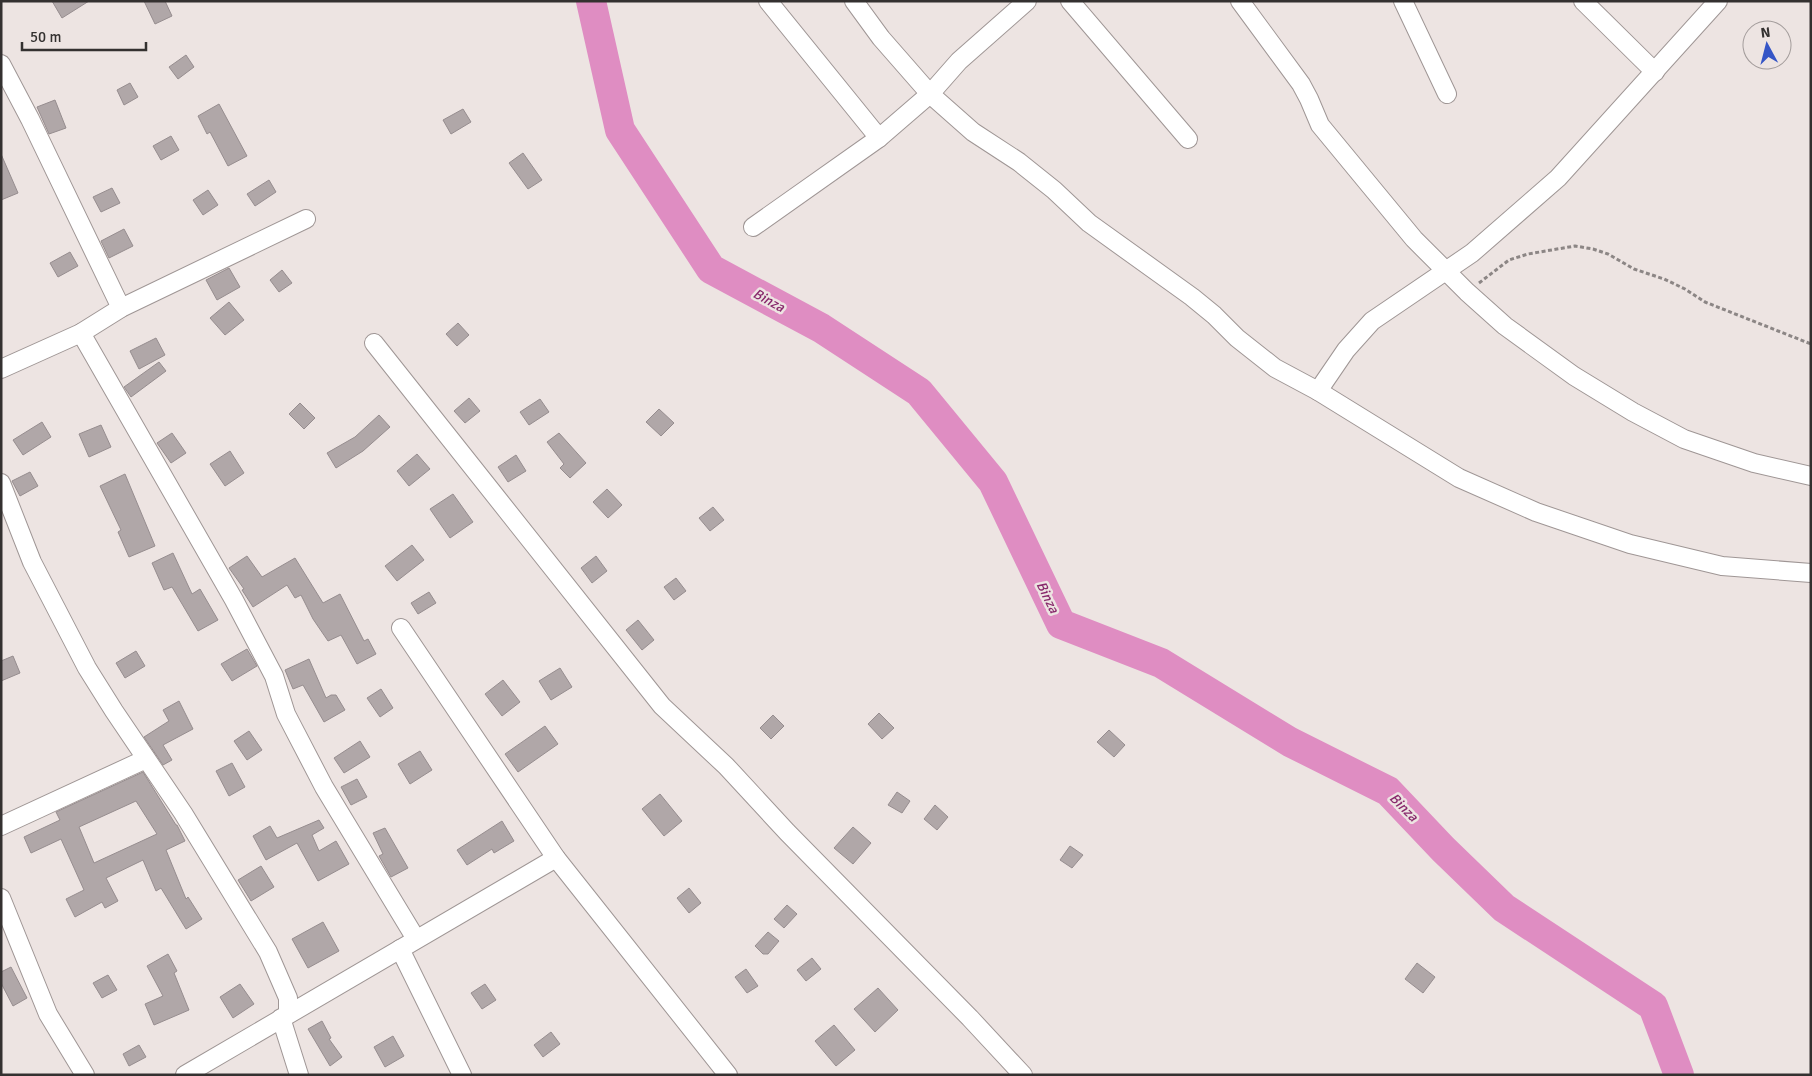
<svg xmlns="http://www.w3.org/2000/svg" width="1812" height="1076" font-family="Signika,sans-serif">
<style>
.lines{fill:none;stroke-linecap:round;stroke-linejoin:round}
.river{stroke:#df8dc2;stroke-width:30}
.building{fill:#b0a7a8;stroke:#968d8f;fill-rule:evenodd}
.minor-casing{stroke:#9f9695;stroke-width:20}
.path{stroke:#8c8685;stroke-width:3;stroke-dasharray:4 2.5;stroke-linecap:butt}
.minor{stroke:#fff;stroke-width:18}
.labels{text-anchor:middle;stroke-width:5;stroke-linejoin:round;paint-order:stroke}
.water-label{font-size:14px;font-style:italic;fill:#88296c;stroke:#ede4e2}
</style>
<rect width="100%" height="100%" fill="#ede4e2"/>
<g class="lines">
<polyline class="river" points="591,1 620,130 711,269 821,328 919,392 993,482 1061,624 1161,663 1290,742 1388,791 1443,849 1504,908 1653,1006 1679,1075"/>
</g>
<g class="building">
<polygon points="52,1 89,1 62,18"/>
<polygon points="144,1 165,1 172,16 155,24"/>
<polygon points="186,55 194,67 178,79 169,67"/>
<polygon points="130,83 138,97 124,105 117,90"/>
<polygon points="55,100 66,128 49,134 37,107"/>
<polygon points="219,104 247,156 228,166 210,132 207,134 198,116"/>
<polygon points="463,109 471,122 451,134 443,120"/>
<polygon points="171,136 179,150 161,160 153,146"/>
<polygon points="523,153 542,180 528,189 509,163"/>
<polygon points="1,154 18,193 1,200"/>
<polygon points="269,180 276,192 255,206 247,194"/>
<polygon points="112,188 120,203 101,212 93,197"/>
<polygon points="208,190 218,205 203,215 193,200"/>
<polygon points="124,229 133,246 109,258 101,241"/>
<polygon points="70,252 78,266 58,277 50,263"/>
<polygon points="229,268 240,287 217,300 206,280"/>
<polygon points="282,270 292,283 279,292 270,280"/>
<polygon points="229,302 244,320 225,335 210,318"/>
<polygon points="458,323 469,335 457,346 446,334"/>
<polygon points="156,338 165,355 139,369 130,351"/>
<polygon points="159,362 166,371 131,397 124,387"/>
<polygon points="469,398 480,411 465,423 454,411"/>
<polygon points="540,399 549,412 529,425 520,412"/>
<polygon points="300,403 315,418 304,429 289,414"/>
<polygon points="659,409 674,423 661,436 646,422"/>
<polygon points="379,415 390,427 363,451 336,468 327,453 355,437"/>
<polygon points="42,422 51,437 23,455 13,440"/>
<polygon points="101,425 111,447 89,457 79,434"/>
<polygon points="172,433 186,453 171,463 157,443"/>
<polygon points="559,433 586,463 570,478 560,468 564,464 547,442"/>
<polygon points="230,451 244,473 225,486 210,464"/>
<polygon points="417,454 430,469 409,486 397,471"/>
<polygon points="516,455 526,471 508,482 498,467"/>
<polygon points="30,472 38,486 20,496 12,481"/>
<polygon points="125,474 155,546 129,557 118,532 121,530 100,486"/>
<polygon points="607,489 622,505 608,518 593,502"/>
<polygon points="453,494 473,522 450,538 430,509"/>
<polygon points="713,507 724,520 710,531 699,518"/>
<polygon points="412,545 424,560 397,581 385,566"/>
<polygon points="173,553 192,594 200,589 218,620 198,631 172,587 164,590 152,563"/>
<polygon points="247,556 262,577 295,558 323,603 340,594 364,641 368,639 376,654 357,664 341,635 328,641 313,619 301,595 295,598 287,585 253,607 242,590 244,589 229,568"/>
<polygon points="596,556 607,571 592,583 581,568"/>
<polygon points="676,578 686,591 674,600 664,587"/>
<polygon points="429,592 436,603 418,614 411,603"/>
<polygon points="638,620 654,640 642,650 626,630"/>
<polygon points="247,649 257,666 232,681 221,664"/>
<polygon points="136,651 145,666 125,678 116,663"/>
<polygon points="13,656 20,673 1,681 1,661"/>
<polygon points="309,659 326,698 331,695 336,695 345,710 324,722 303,685 293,689 285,670"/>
<polygon points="560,668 572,687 551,700 539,681"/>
<polygon points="503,680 520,702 502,716 485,694"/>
<polygon points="381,689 393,708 380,717 367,698"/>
<polygon points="179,701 193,729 163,745 172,760 163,765 144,737 169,721 163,710"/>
<polygon points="879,713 894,728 882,739 868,724"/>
<polygon points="773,715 784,726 771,739 760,728"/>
<polygon points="545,726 558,744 518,772 505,754"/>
<polygon points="1109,730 1125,745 1114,757 1097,742"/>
<polygon points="249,731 262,750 247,760 234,741"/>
<polygon points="360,741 370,757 344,773 334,758"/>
<polygon points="420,751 432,770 410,784 398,764"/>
<polygon points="232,763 245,787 229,796 216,771"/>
<path d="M143 772 176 825H177L185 841 166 850 186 899 188 897 202 919 186 929 161 888 156 891 143 860 106 878 118 901 105 908 102 902 75 917 66 899 84 890 61 839 31 853 24 837 60 820 56 812ZM136 801 157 834 94 863 79 827Z"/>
<polygon points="357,779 367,797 351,805 341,787"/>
<polygon points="897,792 910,801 902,813 888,805"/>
<polygon points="660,794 682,821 664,836 642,809"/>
<polygon points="935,805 948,817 937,830 924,819"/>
<polygon points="319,820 324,828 312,835 319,851 336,841 349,864 318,881 297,843 266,860 253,836 270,826 277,838"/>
<polygon points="502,821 514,841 494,853 492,849 467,865 457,850"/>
<polygon points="853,827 871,843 853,864 834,848"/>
<polygon points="385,828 408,868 391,877 379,856 383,854 373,833"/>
<polygon points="1070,846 1083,855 1072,868 1060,860"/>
<polygon points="261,866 274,887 251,901 238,880"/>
<polygon points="689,888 701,903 689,913 677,898"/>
<polygon points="787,905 797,914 784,928 774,919"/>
<polygon points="323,922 339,951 308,968 292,939"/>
<polygon points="768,932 779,941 768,954 763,954 755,946"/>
<polygon points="168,954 177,971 174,973 189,1010 154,1025 145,1004 163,996 147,966"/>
<polygon points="812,958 821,969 806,981 797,970"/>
<polygon points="1417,963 1435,977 1423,993 1405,979"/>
<polygon points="11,967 27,998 13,1006 1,983 1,972"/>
<polygon points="746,969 758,986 747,993 735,977"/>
<polygon points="108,975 117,990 102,998 93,983"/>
<polygon points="240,984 254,1004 233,1018 220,997"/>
<polygon points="485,984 496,1000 482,1009 471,993"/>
<polygon points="878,988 898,1010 875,1032 854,1009"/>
<polygon points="322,1021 331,1038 329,1039 342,1057 330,1066 308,1029"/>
<polygon points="834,1025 855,1050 836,1066 815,1041"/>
<polygon points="551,1032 560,1044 543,1057 534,1045"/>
<polygon points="393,1036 404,1056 385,1067 374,1047"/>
<polygon points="139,1045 146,1057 129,1066 123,1054"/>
</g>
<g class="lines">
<defs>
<g id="minor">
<polyline points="768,1 879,138"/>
<polyline points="854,1 881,38 930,94 973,132 1019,162 1054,190 1089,223 1192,297 1214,315 1237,338 1275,368 1318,391 1459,478 1536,512 1630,544 1722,566 1811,573"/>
<polyline points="1070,1 1188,139"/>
<polyline points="1240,1 1301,84 1309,99 1320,125 1414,239 1467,292 1505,326 1574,376 1633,412 1684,439 1754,463 1811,476"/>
<polyline points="1403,1 1447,94"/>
<polyline points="1583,1 1655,72"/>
<polyline points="1,64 30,119 121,308"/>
<polyline points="753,227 879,138 930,94 959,61 1027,1"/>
<polyline points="81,333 234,600 274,676 286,714 324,787 416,939"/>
<polyline points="374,343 662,706 726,766 787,832 970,1018 1023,1075"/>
<polyline points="1,369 81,333 121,308 306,219"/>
<polyline points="1318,391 1346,350 1372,321 1472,253 1558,178 1718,1"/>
<polyline points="1,483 32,562 87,668 114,711 183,813 268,952 288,998 288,1014"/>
<polyline points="401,628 556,858 728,1075"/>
<polyline points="1,826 146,759"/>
<polyline points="1,898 48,1014 85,1075"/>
<polyline points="400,949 462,1075"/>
<polyline points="281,1018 299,1075"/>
<polyline points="185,1075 556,858"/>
</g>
</defs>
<use href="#minor" class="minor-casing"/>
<polyline class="path" points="1479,283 1509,260 1528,254 1575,246 1593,249 1608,254 1634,269 1664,279 1685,289 1705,302 1811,344"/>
<use href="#minor" class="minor"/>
</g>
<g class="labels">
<g class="water-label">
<text transform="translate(769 300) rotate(28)" y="5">Binza</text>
<text transform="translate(1048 597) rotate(64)" y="5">Binza</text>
<text transform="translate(1404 807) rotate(45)" y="5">Binza</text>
</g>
</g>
<rect width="1812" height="1076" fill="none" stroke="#343130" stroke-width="5"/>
<g transform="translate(1767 45) rotate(353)"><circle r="24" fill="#ede4e2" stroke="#a39c9b"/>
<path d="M0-4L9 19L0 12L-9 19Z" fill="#3555c6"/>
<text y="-8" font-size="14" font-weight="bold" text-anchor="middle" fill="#343130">N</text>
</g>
<path d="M22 42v8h124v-8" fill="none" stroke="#343130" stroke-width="2.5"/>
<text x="30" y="42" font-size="15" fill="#343130" stroke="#ede4e2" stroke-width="4" paint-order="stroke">50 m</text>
</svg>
